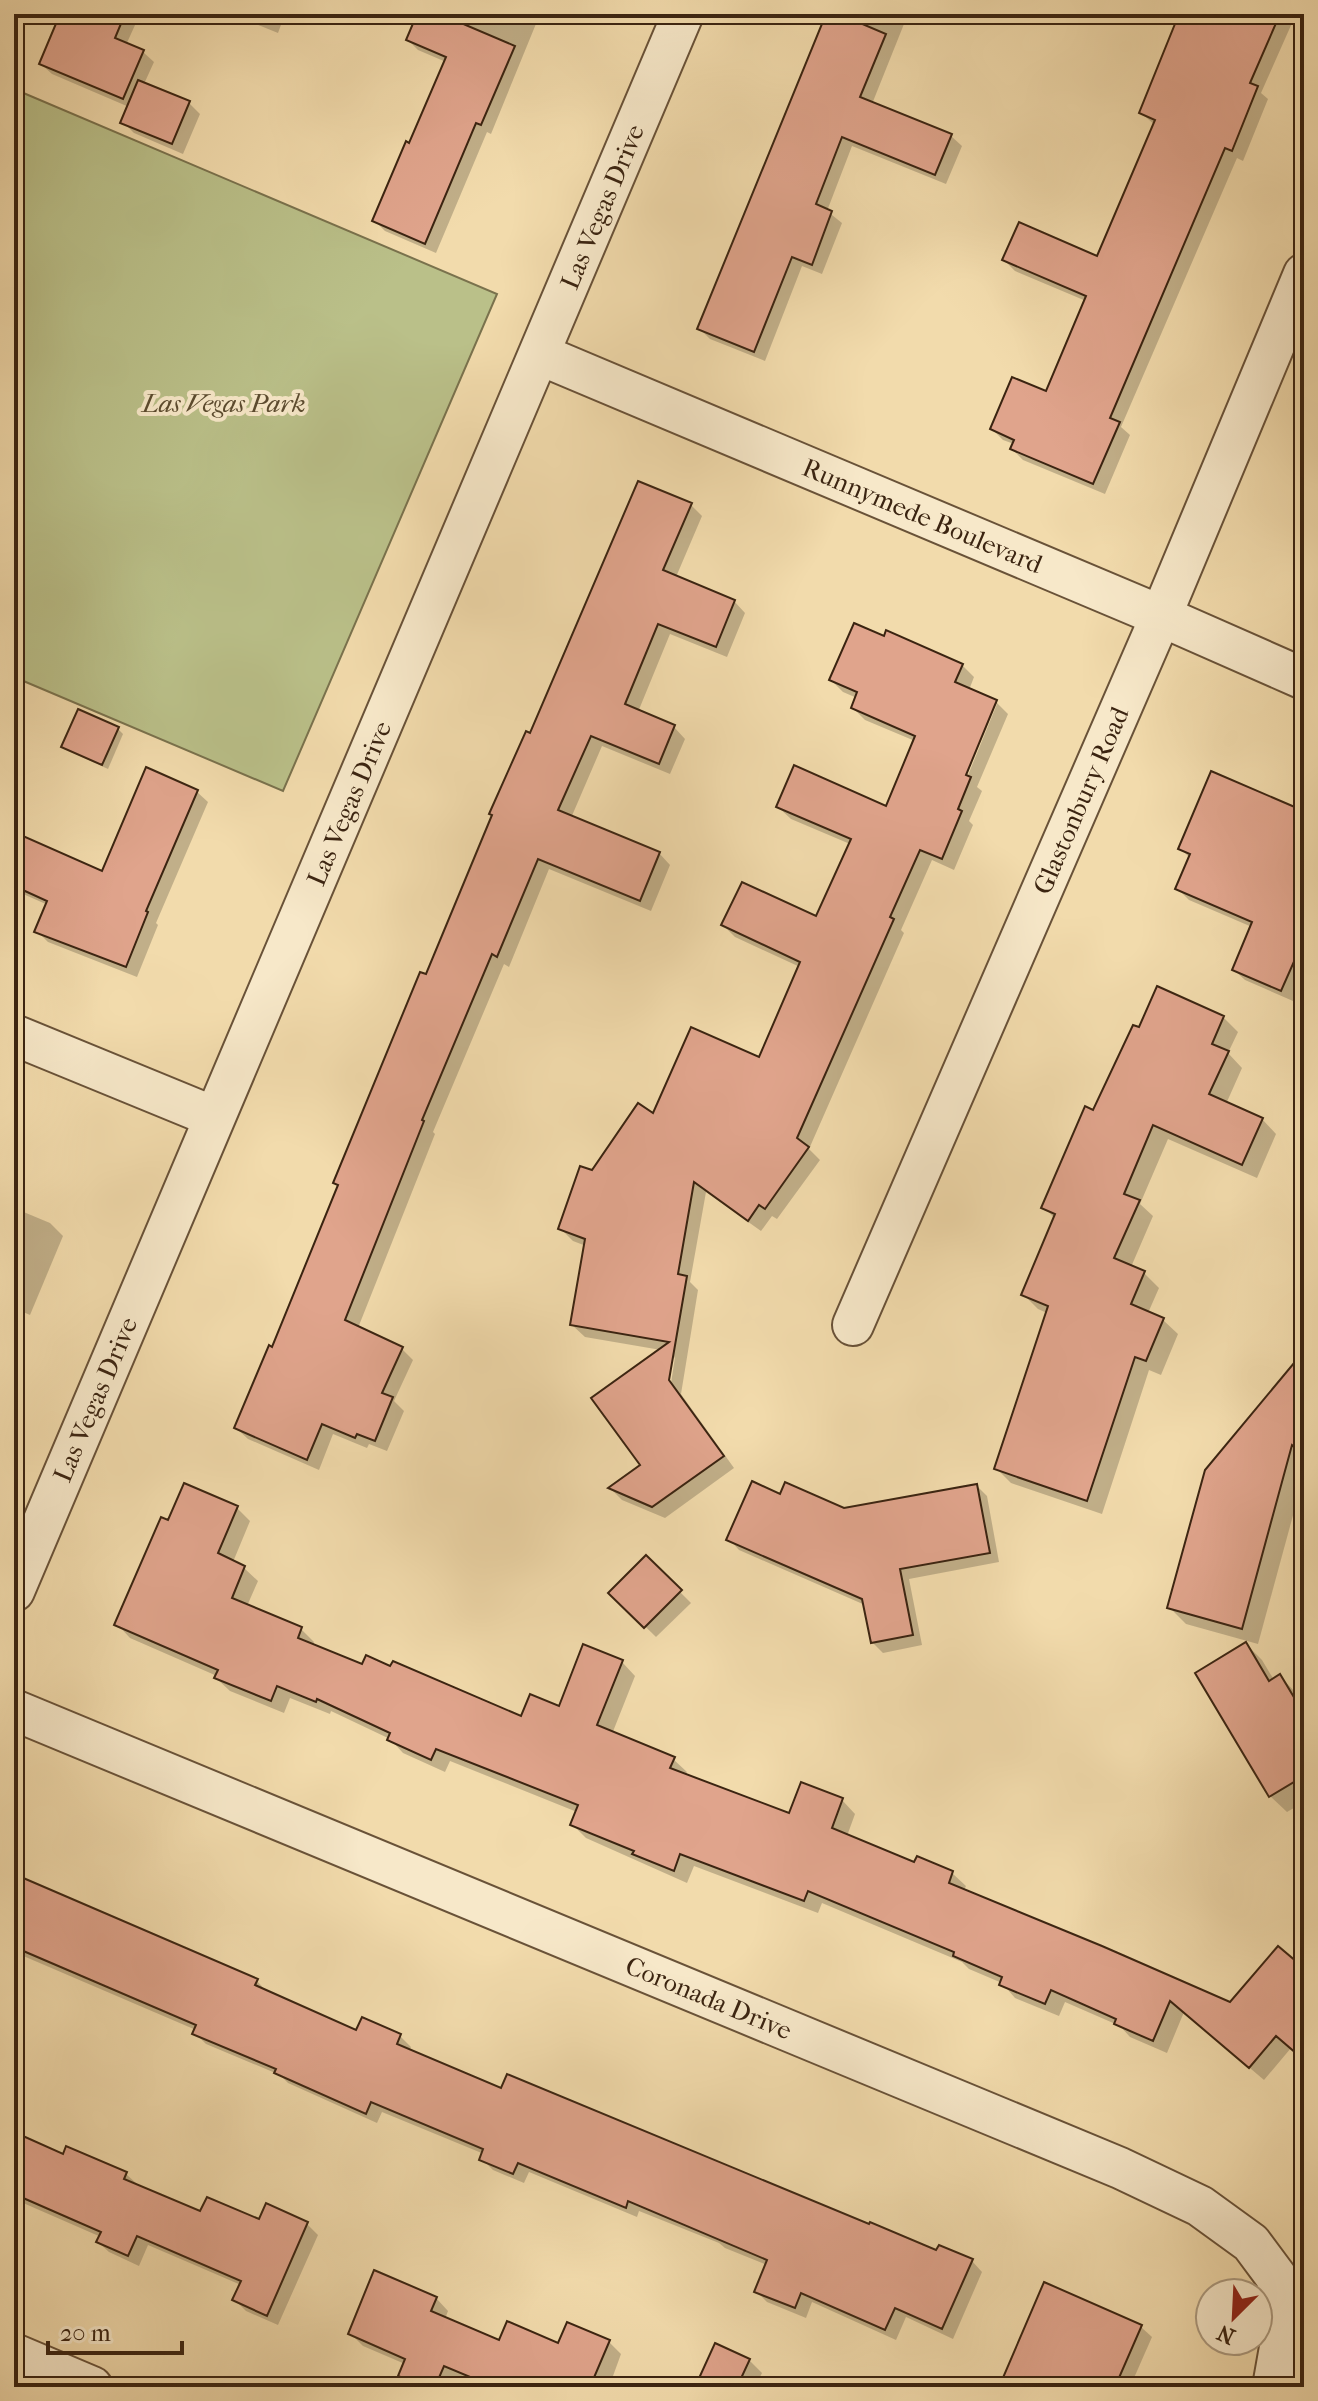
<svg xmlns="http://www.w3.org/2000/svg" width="1318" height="2401" font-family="'IM FELL French Canon',serif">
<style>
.green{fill:#bac089;stroke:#7a724d;stroke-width:2}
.shadow{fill:#0003;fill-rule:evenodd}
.building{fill:#e0a48c;stroke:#3b2411;stroke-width:2}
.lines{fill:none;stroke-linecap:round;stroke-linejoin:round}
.minor-casing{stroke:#695238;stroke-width:44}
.minor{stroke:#f7e8c9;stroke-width:40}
.labels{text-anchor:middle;stroke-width:8;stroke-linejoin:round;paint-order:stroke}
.street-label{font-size:26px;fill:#3b2411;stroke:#f7e8c9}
.park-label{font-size:26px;font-style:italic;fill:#5b4b2f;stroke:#f7e8c9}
</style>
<rect width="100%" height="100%" fill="#f2dbac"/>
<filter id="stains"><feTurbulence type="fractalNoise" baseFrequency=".0025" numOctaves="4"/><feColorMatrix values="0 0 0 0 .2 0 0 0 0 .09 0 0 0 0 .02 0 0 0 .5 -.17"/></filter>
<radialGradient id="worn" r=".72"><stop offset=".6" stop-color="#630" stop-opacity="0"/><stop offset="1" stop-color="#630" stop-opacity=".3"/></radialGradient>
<polygon class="green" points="14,89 497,294 283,791 14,677"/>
<g class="shadow">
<polygon points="63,14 140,14 126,45 143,52 154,62 144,84 189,103 200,114 183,154 134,133 123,122 129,107 52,74 41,64"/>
<polygon points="231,14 285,14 278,33"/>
<polygon points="411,14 540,14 491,134 487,132 436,253 385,231 374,220 446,62 418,50 408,40 418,17"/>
<polygon points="829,14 908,14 872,104 951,136 962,146 946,184 852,146 827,211 842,223 822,274 802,266 765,361 710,339 699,328"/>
<polygon points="1199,14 1296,14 1261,93 1268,99 1243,161 1237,158 1121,427 1130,435 1105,494 1023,460 1012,449 1014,444 1003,440 992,429 1047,394 1086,301 1015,271 1004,260 1098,259 1155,125 1141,113"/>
<polygon points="690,504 702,516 676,577 734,601 745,613 727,657 670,634 638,712 674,727 685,739 670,774 602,746 571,818 659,853 670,865 651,911 549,869 509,967 504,964 433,1132 435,1134 358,1328 402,1349 413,1360 394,1401 404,1411 387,1451 369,1444 367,1448 333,1434 319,1470 248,1439 236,1428 273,1349 427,977 531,735"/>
<path d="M962 665 974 677 969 690 996 702 1008 714 977 787 982 791 969 821 973 825 954 870 932 860 901 930 904 933 809 1149 820 1160 777 1219 772 1216 761 1231 706 1192 690 1282 698 1290 681 1394 734 1468 665 1518 622 1500 611 1489 643 1466 661 1350 585 1337 572 1325 586 1246 573 1241 561 1229 593 1172 653 1116 760 1060 800 967 735 937 723 925 817 919 850 844 791 819 778 807 887 809 915 741 865 720 853 708 857 698 843 692 831 680ZM993 704H997L964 785 960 783ZM675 1357 670 1390H666L670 1362Z"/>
<polygon points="79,711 118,729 123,734 108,769 69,751 64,746"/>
<polygon points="197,792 208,802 156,923 158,925 137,977 48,942 37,931 48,905 14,890 14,834 103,874"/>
<polygon points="1304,813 1304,975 1293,1001 1245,980 1234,970 1252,927 1189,900 1178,889 1191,859 1180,848"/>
<polygon points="1223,1017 1238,1032 1228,1053 1242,1068 1226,1104 1262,1119 1276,1134 1257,1178 1168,1139 1140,1204 1153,1216 1131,1267 1144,1273 1159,1288 1148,1313 1163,1320 1178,1334 1161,1375 1149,1370 1102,1514 1011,1483 996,1468 1047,1313 1038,1309 1023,1294 1055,1219 1044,1207 1140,1030"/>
<polygon points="14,1208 50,1223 63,1236 30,1315 14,1308"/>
<polygon points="1304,1354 1304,1475 1258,1644 1186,1624 1170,1608"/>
<polygon points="977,1486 987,1496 999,1562 909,1579 922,1645 883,1653 872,1642 865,1605 739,1550 729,1539 781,1496 844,1510"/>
<polygon points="237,1508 250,1521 233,1562 244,1568 258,1581 247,1606 301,1629 314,1642 313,1646 363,1667 522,1718 560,1708 622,1662 635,1676 612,1734 673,1759 687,1772 685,1776 790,1815 842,1800 855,1814 847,1836 915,1864 952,1873 966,1886 964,1890 1230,2005 1304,1970 1304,2059 1291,2048 1264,2080 1184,2012 1167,2053 1130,2037 1120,2026 1065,2002 1059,2016 1015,1998 1002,1983 969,1969 962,1962 822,1903 818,1913 694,1866 687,1883 586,1838 572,1824 577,1812 450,1761 445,1772 403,1753 390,1739 331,1711 330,1714 290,1698 284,1713 230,1691 216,1678 217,1676 130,1638 117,1624 169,1522"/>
<polygon points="646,1558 691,1603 656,1637 611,1593"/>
<polygon points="1246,1644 1262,1660 1274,1680 1280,1676 1296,1693 1304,1706 1304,1802 1287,1812 1270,1796"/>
<polygon points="14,1876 257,1981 268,1993 357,2032 400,2036 411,2047 409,2052 502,2090 937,2253 972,2261 982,2272 953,2339 906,2317 896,2340 812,2302 806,2318 767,2302 756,2291 767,2265 725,2248 719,2243 639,2211 637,2217 529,2172 524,2183 493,2170 482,2159 484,2154 382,2112 377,2123 288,2083 280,2075 206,2044 195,2033 196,2030 14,1952"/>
<polygon points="14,2134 64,2156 126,2174 137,2184 136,2187 201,2214 260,2222 307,2224 318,2235 278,2325 246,2311 235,2300 241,2285 148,2245 139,2266 109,2252 98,2242 101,2237 14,2199"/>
<polygon points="436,2298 448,2311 445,2319 500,2342 559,2346 609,2342 621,2354 609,2387 481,2387 456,2377 452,2387 412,2387 400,2375 405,2364 363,2346 350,2333"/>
<polygon points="1141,2327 1152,2337 1130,2387 1001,2387"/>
<polygon points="749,2360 762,2373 755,2387 697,2387"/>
</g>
<g class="building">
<polygon points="60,14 125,14 115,38 144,50 123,99 39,64"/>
<polygon points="417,14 440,14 515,46 481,125 476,123 425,244 372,221 406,141 409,143 446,57 406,40"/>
<polygon points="826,14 839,14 886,34 860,97 952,134 935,175 842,137 816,204 832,211 812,265 792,257 754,352 697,329"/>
<polygon points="1179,14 1280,14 1250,83 1258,86 1232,151 1225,148 1110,418 1120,422 1093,484 1010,449 1014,440 990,429 1012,377 1046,391 1086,296 1002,260 1019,222 1097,256 1155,120 1139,113"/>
<polygon points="138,80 190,101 172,144 120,123"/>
<polygon points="638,481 692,503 663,570 735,600 716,647 658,624 625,704 675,725 659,764 591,736 558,810 660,852 640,901 538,859 497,957 492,954 422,1120 424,1121 345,1320 403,1347 382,1393 393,1397 375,1441 357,1434 355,1438 322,1424 307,1460 234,1428 269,1345 272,1347 338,1185 333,1183 420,972 426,974 492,815 489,814 526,731 530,733"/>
<polygon points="854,623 884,636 886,630 963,664 955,682 997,700 966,775 971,777 958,809 962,811 942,859 920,850 890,917 894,919 797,1138 809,1147 765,1209 759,1205 748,1221 694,1182 678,1274 687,1276 669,1380 724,1456 652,1507 608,1488 640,1465 591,1398 669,1342 570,1325 585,1239 558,1229 580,1166 592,1170 638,1103 653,1113 691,1027 759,1057 800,962 721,925 742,882 816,916 851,839 776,807 794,765 886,806 915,736 851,708 857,692 829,680"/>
<polygon points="78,709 119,727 102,765 61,747"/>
<polygon points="146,767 198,790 146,911 148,912 126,967 34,932 47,901 14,886 14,832 102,871"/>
<polygon points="1211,771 1304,811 1304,939 1281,991 1232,970 1252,922 1175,889 1190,854 1178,849"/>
<polygon points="1157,986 1224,1016 1212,1044 1229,1051 1209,1094 1263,1118 1242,1165 1153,1125 1124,1194 1140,1200 1114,1258 1145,1271 1131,1304 1164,1318 1146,1361 1135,1357 1087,1501 994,1469 1048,1306 1021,1295 1055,1214 1041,1208 1085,1106 1093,1110 1133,1025 1139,1027"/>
<polygon points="1304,1351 1304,1456 1292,1445 1242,1629 1167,1608 1205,1470"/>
<polygon points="752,1481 780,1494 785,1482 844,1508 977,1484 990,1553 900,1569 913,1635 871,1643 862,1599 726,1540"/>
<polygon points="184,1483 238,1506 218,1553 245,1566 232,1598 302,1627 298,1638 362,1664 366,1655 390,1666 393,1661 521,1716 530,1694 559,1706 583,1644 623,1660 597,1725 675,1757 670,1768 789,1813 801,1782 843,1798 832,1828 914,1862 917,1856 953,1871 949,1883 1102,1946 1230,2002 1278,1946 1304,1968 1304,2060 1276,2036 1249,2068 1170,2001 1153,2041 1114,2024 1116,2019 1051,1990 1045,2004 999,1985 1002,1977 953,1956 954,1952 808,1891 804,1901 680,1854 674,1871 632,1854 634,1851 570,1825 578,1805 436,1749 431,1760 387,1740 390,1733 317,1699 316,1702 277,1686 271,1701 214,1678 218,1670 114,1625 161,1517 168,1520"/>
<polygon points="646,1555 682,1590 644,1628 608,1593"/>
<polygon points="1246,1642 1269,1681 1280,1674 1304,1714 1304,1776 1269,1797 1195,1673"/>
<polygon points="14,1874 258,1979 255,1985 356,2030 362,2017 401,2034 397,2044 501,2088 507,2074 869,2224 870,2222 936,2250 939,2245 973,2259 942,2329 895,2308 885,2330 801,2293 795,2308 754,2292 767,2260 628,2201 626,2208 518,2163 513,2174 479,2160 483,2149 371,2102 366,2114 274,2073 276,2069 192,2034 196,2025 14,1947"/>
<polygon points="14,2132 63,2154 66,2146 127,2172 124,2179 200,2211 207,2197 259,2219 266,2203 308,2222 267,2316 232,2300 241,2281 137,2236 128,2256 96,2242 101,2232 14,2194"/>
<polygon points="374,2270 437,2297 431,2311 499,2340 507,2321 558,2343 567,2322 610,2340 590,2387 494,2387 444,2366 435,2387 425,2387 398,2376 405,2359 348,2334"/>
<polygon points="1044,2282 1142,2325 1115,2387 999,2387"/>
<polygon points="715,2343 750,2359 737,2387 695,2387"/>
</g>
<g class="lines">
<defs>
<g id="minor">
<path id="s1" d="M541 355 1161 616 1304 679"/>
<polyline points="14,1035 214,1117"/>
<path id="s2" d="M853 1325 1161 616 1304 274"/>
<path id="s3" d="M14 1591C236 1065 463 541 683 14"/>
<path id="s4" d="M14 1710 1120 2168 1200 2206 1251 2243 1277 2278 1282 2336 1273 2387"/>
<polyline points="14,2354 92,2387"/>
</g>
</defs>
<use href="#minor" class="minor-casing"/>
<use href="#minor" class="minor"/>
</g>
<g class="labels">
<g class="street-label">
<text dy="9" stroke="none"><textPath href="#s3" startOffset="1504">Las Vegas Drive</textPath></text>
<text dy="9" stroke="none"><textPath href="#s1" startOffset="414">Runnymede Boulevard</textPath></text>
<text dy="9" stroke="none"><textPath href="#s2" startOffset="572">Glastonbury Road</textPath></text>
<text dy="9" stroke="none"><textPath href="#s3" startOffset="856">Las Vegas Drive</textPath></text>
<text dy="9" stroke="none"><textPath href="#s3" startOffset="208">Las Vegas Drive</textPath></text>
<text dy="9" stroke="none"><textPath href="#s4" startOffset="752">Coronada Drive</textPath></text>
</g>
<g class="park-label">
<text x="224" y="412">Las Vegas Park</text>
</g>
</g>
<rect width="1318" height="2401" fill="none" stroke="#f2dbac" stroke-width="48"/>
<rect x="16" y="16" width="1286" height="2369" fill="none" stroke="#3b2411" stroke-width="4"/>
<rect x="24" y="24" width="1270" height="2353" fill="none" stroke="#3b2411" stroke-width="2"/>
<g transform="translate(1234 2317) rotate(204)"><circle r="38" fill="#f7e8c9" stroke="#ac9a7f" stroke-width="2"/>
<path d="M0-6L14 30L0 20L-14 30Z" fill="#8f2418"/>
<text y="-12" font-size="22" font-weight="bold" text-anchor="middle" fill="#3b2411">N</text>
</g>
<path d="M48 2341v12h134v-12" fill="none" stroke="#3b2411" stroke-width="4"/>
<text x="60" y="2341" font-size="24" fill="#3b2411" stroke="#f7e8c9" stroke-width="6" paint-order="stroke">20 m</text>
<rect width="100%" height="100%" filter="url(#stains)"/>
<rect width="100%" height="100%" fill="url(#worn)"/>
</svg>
